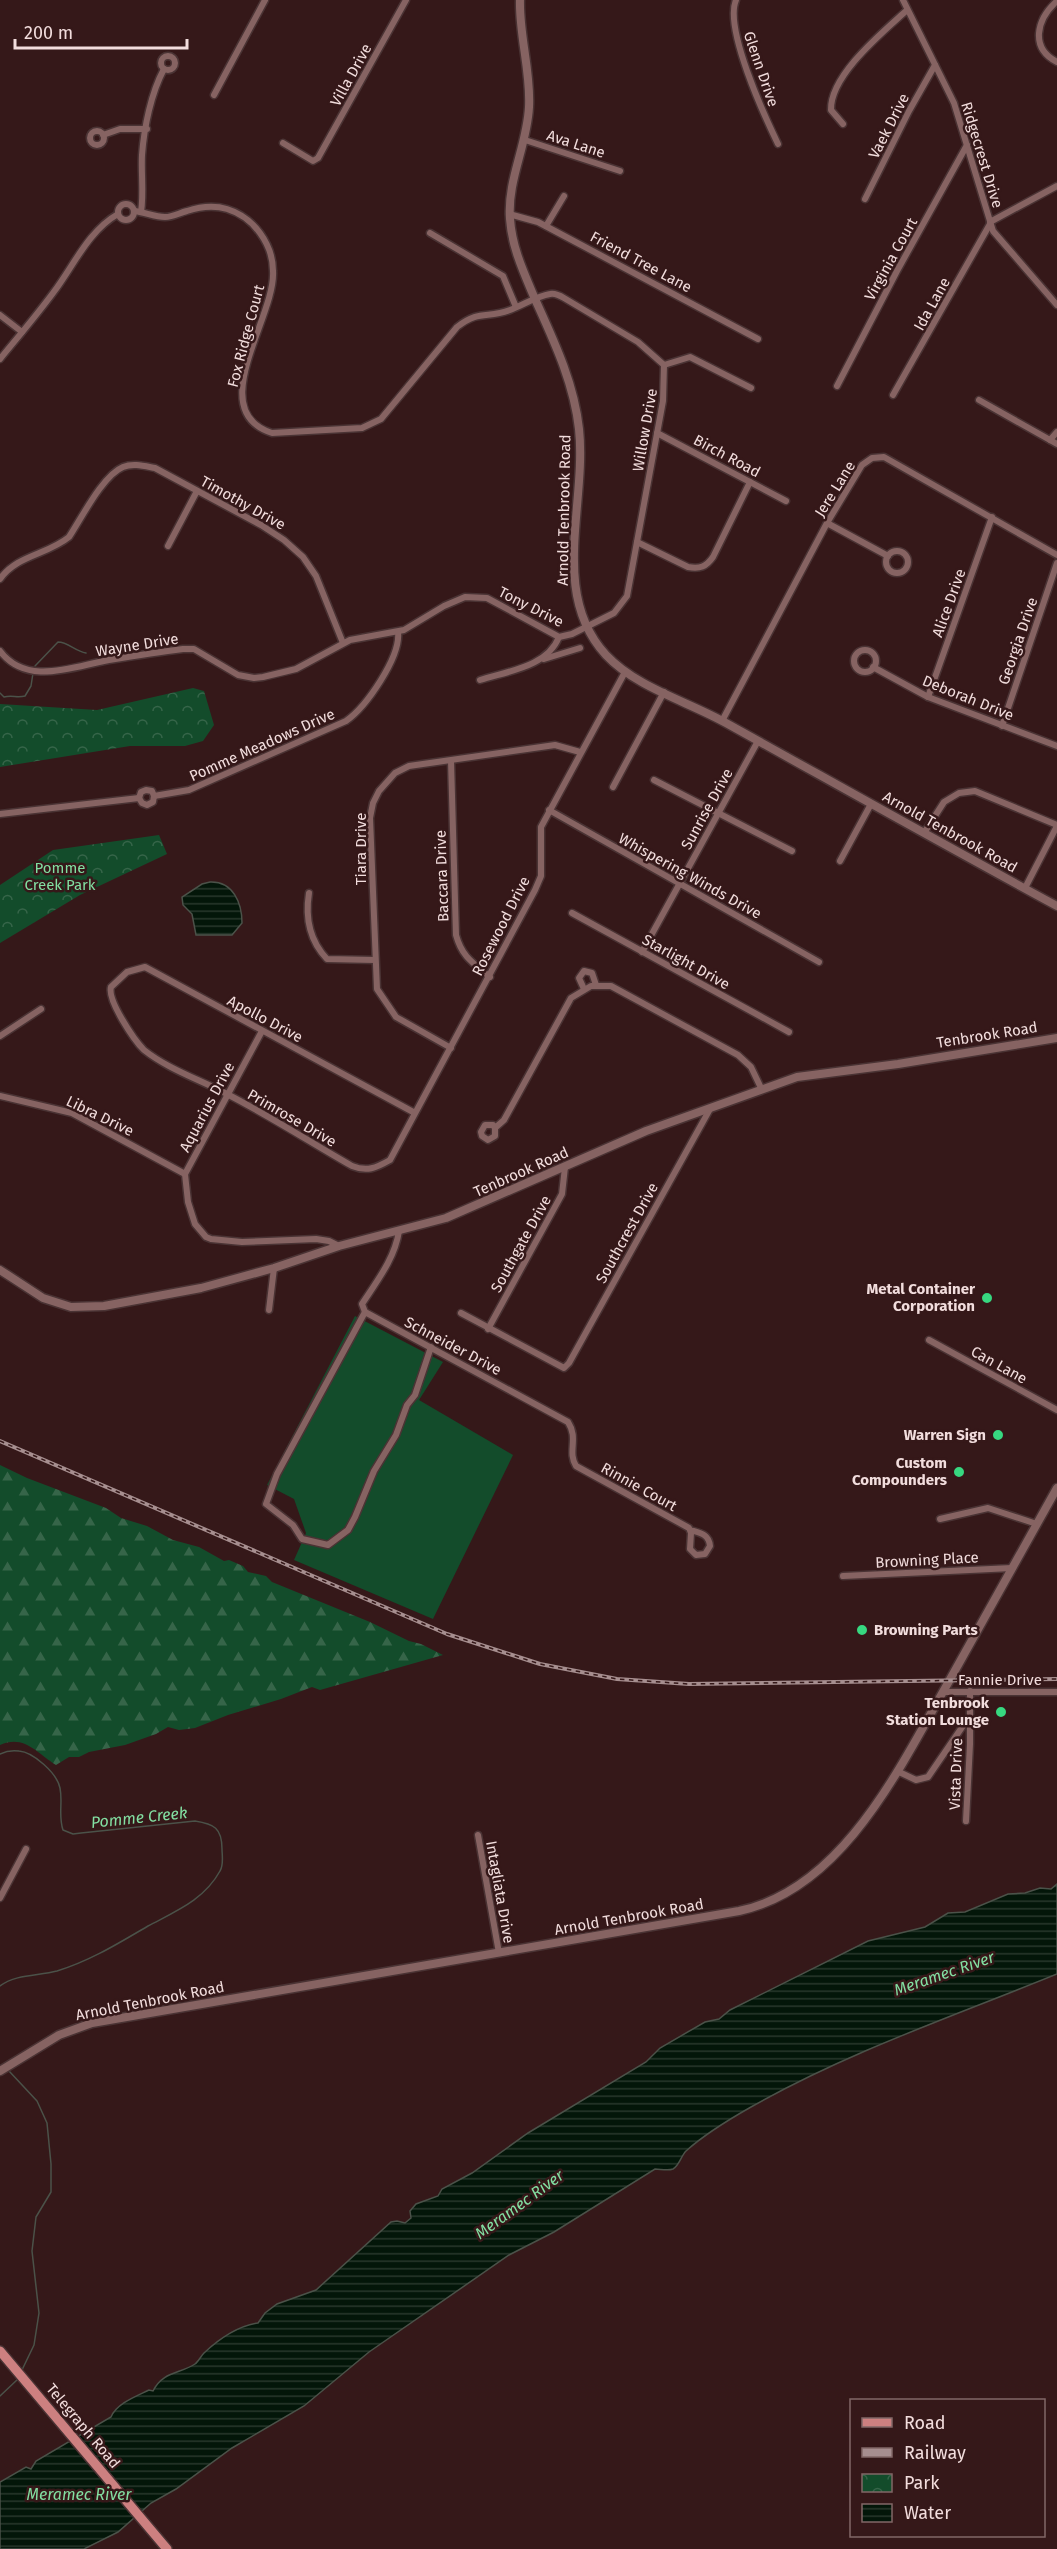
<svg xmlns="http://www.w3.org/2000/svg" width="1057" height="2549" font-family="'Fira Sans',sans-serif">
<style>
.green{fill:#134c2b}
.forest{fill:url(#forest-firs)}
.park{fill:url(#park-crowns)}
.water{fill:url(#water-rules);stroke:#4b5249;stroke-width:1.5}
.pier{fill:#351819}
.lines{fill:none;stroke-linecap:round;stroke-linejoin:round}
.stream{stroke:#4b5249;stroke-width:1.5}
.street-casing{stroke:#4a3334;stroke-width:9}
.secondary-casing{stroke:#4a3334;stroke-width:11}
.primary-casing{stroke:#4a3334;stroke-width:12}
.street{stroke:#866362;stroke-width:6}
.secondary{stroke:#866362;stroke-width:8}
.primary{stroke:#cd8080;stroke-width:9}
.rail-casing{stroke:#a68e8f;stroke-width:4}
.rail{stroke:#351819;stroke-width:1.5;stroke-dasharray:4.5;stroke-linecap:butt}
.poi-dot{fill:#37d880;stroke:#351819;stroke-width:2}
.labels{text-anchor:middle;stroke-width:5;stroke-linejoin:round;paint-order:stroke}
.street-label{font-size:15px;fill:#f2dddd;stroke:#351819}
.park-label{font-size:15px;fill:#82dfa2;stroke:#351819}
.poi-label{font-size:15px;font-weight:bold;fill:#f2dddd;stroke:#351819;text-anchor:end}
.water-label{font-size:16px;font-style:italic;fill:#83dfa2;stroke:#351819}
</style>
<defs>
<pattern id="forest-firs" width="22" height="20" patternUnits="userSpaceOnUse" patternTransform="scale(1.5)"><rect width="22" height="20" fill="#134c2b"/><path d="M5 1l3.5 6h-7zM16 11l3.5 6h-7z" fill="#366549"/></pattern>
<pattern id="park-crowns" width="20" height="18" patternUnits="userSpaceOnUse" patternTransform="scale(1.5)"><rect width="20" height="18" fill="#134c2b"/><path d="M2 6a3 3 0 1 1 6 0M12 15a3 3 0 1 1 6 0" fill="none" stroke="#366549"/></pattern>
<pattern id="water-rules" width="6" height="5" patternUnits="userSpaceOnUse" patternTransform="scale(1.5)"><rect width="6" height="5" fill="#031609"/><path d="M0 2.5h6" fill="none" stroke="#28372c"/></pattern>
</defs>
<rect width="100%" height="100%" fill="#351819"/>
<polygon class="green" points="355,1316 443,1362 419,1400 513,1455 433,1619 294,1560 306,1533 294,1499 267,1485"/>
<path class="forest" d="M0 1465 27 1478 106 1508 121 1518 147 1526 173 1540 199 1547 224 1561 229 1560 243 1566 248 1572 266 1576 272 1582 370 1622 409 1641 421 1644 443 1655 320 1690 312 1687 281 1699 228 1715 195 1728 179 1730 168 1727 156 1734 125 1745 89 1752 79 1757H69L56 1765C37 1753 24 1734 0 1745Z"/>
<g class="park">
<polygon points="193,688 204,691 214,725 203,741 185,746 130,746 0,767 0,704 97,710"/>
<polygon points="159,835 167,854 80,895 0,943 0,885 53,850"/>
</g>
<g class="water">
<path d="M210 882C233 881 242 903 242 923L232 935H196L192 914 183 905 182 897 202 884Z"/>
<path d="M1057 1884V1974C954 2016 848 2052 751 2107 728 2120 706 2133 686 2151 681 2156 679 2166 673 2169 668 2171 660 2169 655 2169L554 2232 509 2255 369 2352 304 2406 232 2448 176 2489 151 2503 118 2532 84 2549H0V2482L26 2467 31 2469 36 2461 111 2417C117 2403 137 2396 149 2390L153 2391C163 2371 180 2374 195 2364 198 2362 201 2356 204 2353 219 2339 238 2326 258 2323L265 2313 277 2304 316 2290 391 2222 397 2221 405 2223 411 2218 410 2211 416 2204 438 2196 442 2189 472 2173 528 2133 646 2062 660 2048 705 2022 719 2019 730 2010 868 1941 925 1927 948 1913 965 1912 1008 1894 1025 1893 1040 1888 1051 1889Z"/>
</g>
<polygon class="pier" points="77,2433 144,2513 135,2520 67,2440"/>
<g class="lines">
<g class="stream">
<path d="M35 666 58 642C68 642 75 651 86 653"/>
<path d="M0 693 4 697C12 695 17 698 25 696L31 686 33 673"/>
<path d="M0 1754C6 1751 12 1750 19 1751 33 1752 57 1773 60 1788 63 1803 58 1815 63 1830L73 1834 81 1833 195 1821C214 1824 222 1828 222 1849 222 1855 224 1865 220 1871 204 1900 176 1911 148 1926 119 1943 90 1961 57 1971 38 1976 16 1974 0 1986"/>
<polyline points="9,2071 37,2101 47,2123 51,2164 51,2192 36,2217 32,2251 39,2313 34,2345 21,2372"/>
<polyline points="0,2396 18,2379"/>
</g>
<defs>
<g id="street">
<path d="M736 0C724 28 764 115 778 144"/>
<polyline points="903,0 954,103 993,231 1057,305"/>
<path d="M1057 1C1036 20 1030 48 1057 62"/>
<circle cx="168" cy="63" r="7"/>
<polyline points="214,95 265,0"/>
<path d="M843 124 831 110C830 75 883 32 907 10"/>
<circle cx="97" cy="138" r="7"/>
<polyline points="103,135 120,129 147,129"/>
<polyline points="525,140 620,171"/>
<polyline points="283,143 313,161 318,158 406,0"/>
<polyline points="865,199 909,111 935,65"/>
<circle cx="126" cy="212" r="8"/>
<path d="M141 212C144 193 141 174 142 155 144 128 151 93 164 69"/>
<polyline points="509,214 538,222 758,339"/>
<polyline points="990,222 1057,186"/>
<polyline points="546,226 564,196"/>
<polyline points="430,233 503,276 516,307"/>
<polyline points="0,315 22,332"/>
<path d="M0 359C18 337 36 316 53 293 73 267 88 231 118 214"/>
<polyline points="664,365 690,357 751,388"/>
<polyline points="837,386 897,271 967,145"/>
<polyline points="893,395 990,224"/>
<polyline points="979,400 1057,444"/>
<polyline points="657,433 786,501"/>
<polyline points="1050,440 1057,432"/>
<polyline points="827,523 888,556"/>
<path d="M637 542 688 567C700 569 706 567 713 557L750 482"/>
<polyline points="168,546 197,491"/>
<circle cx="897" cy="562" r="11"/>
<path d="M0 579C17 555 47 555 69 537 81 519 103 475 123 467 133 463 144 466 155 468L261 525 284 540 303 557 316 576 343 643"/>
<circle cx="865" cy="661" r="11"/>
<path d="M0 651C27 687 74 666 109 660 133 656 158 652 183 649H194L238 675 254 678 263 677 296 669 350 640 404 630 444 606 465 597 487 598 559 637 572 634 614 613 627 596 663 401 664 365 638 342 564 298C559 295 555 293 550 294 537 296 523 305 510 310 487 319 480 309 457 327L381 419 362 428 272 433C203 411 276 317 273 271 273 257 268 244 260 233 252 222 240 213 227 209 214 205 199 207 187 211 179 213 173 217 165 217 155 217 144 212 134 211"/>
<polyline points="544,659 580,648"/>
<polyline points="873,667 928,697 1057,746"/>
<path d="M480 680C508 671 547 667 559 637"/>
<polyline points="928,697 992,517"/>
<polyline points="722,721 827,523 862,465 872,458 884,457 1057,555"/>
<polyline points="1002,726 1057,563"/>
<path d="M451 761 456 935C462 957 473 963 490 977"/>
<polyline points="654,780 792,851"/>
<polyline points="613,787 664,692"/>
<path d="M154 796 189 790 346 721C366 707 401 657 398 632"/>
<polyline points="139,798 142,803 147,805 153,802 154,796"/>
<polyline points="139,798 141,792 146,790 152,791 154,796"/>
<polyline points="549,810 819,962"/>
<polyline points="0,814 139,798"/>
<polyline points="924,833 944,802 959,793 975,791 1057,825"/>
<polyline points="840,861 871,804"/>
<polyline points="1025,888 1057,826"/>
<path d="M309 893C305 918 309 940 327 959L375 960"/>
<polyline points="572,913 789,1032"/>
<polyline points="642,952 758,741"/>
<polyline points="584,989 579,978 584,971 592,973 596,985"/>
<polyline points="262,1031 185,1174 188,1202 195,1224 206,1237 211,1239 242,1242 316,1239 329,1241 339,1246"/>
<polyline points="0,1036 41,1009"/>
<polyline points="451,1048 396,1017 377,989 370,818 373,803 379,791 395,773 409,766 555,745 580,752"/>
<polyline points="0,1096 72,1113 185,1174"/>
<path d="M415 1113 145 967 127 972 111 987C107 1000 134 1040 144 1050 168 1069 198 1079 225 1093 268 1115 310 1142 352 1166 367 1172 376 1168 390 1160L535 890 541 876V827L625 672"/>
<polyline points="495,1128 493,1125 485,1125 481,1132 482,1136 488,1140 495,1136 495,1128 504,1120 571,998 591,986 611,986 738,1055 751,1067 762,1090"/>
<path d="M399 1231C395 1258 377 1281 362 1304L365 1312 568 1422C579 1439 567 1451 576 1466L689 1528 691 1533 690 1549 696 1555 705 1554 710 1546C709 1534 700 1533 690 1530"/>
<polyline points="269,1310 274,1268"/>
<polyline points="365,1312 277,1474 266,1504 293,1525 302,1539 328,1545 348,1530 355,1517 374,1471 396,1435 407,1405 415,1395 431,1347"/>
<polyline points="461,1313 564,1368 569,1363 710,1109"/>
<polyline points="488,1329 562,1194 565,1167"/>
<polyline points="929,1340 1057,1410"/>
<polyline points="940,1519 988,1508 1037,1524"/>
<polyline points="843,1576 1012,1568"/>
<polyline points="943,1692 1057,1692"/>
<polyline points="897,1771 916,1780 928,1777 969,1717"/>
<polyline points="966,1821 970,1744 970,1691"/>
<polyline points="478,1835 499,1953"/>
<polyline points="0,1898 26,1849"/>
</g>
<g id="secondary">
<path d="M520 0C519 36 531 71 529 107 527 146 507 180 510 219 512 248 524 273 535 299 554 341 574 383 579 429 587 504 549 593 606 655 637 688 687 701 726 723 836 784 946 846 1057 906"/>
<polyline points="0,1270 43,1298 71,1307 104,1306 201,1288 274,1268 339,1246 446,1218 646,1131 797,1077 898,1064 1057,1038"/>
<path d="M0 2071 59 2035 92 2023 739 1911C843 1889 900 1767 948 1683 985 1618 1021 1553 1057 1488"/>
</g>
<polyline id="primary" points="0,2351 167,2549"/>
</defs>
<use href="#street" class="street-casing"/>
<use href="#secondary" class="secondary-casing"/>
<use href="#primary" class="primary-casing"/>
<use href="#street" class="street"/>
<use href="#secondary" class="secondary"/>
<use href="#primary" class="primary"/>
<defs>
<polyline id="rail" points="0,1441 447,1634 540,1664 617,1679 689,1684 1057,1679"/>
</defs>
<use href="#rail" class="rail-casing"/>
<use href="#rail" class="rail"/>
</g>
<g class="poi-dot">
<circle cx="987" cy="1298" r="6"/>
<circle cx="998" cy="1435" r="6"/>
<circle cx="959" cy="1472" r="6"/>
<circle cx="862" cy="1630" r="6"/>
<circle cx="1001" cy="1712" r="6"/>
</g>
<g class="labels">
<g class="street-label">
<text transform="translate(761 69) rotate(71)" y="5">Glenn Drive</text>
<text transform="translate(351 75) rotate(-61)" y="5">Villa Drive</text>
<text transform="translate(889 126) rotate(-63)" y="5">Vaek Drive</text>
<text transform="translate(576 144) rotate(18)" y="5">Ava Lane</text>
<text transform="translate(982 155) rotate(73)" y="5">Ridgecrest Drive</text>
<text transform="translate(891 259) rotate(-61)" y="5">Virginia Court</text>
<text transform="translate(641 262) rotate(28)" y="5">Friend Tree Lane</text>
<text transform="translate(932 304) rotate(-61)" y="5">Ida Lane</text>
<text transform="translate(246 336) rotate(-75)" y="5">Fox Ridge Court</text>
<text transform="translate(645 430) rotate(-80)" y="5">Willow Drive</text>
<text transform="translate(727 456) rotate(28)" y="5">Birch Road</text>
<text transform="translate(835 489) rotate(-58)" y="5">Jere Lane</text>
<text transform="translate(243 503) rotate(29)" y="5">Timothy Drive</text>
<text transform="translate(564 510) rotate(-89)" y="5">Arnold Tenbrook Road</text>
<text transform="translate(949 603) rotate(-70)" y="5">Alice Drive</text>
<text transform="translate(531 607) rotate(27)" y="5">Tony Drive</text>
<text transform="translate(1018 641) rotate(-71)" y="5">Georgia Drive</text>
<text transform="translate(137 645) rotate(-9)" y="5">Wayne Drive</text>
<text transform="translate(968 698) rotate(22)" y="5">Deborah Drive</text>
<text transform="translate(262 745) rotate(-24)" y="5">Pomme Meadows Drive</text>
<text transform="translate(707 809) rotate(-61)" y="5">Sunrise Drive</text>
<text transform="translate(950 832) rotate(29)" y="5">Arnold Tenbrook Road</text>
<text transform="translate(361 849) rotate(-90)" y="5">Tiara Drive</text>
<text transform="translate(442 876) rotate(-92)" y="5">Baccara Drive</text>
<text transform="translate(690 876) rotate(29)" y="5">Whispering Winds Drive</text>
<text transform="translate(501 926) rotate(-63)" y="5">Rosewood Drive</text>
<text transform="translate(686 962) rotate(29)" y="5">Starlight Drive</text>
<text transform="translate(265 1019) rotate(28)" y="5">Apollo Drive</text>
<text transform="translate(987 1035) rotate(-9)" y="5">Tenbrook Road</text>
<text transform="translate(207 1107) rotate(-62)" y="5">Aquarius Drive</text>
<text transform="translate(100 1116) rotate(26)" y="5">Libra Drive</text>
<text transform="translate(292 1118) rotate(30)" y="5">Primrose Drive</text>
<text transform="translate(521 1172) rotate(-24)" y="5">Tenbrook Road</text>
<text transform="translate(627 1233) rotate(-61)" y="5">Southcrest Drive</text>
<text transform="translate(521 1244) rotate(-61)" y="5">Southgate Drive</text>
<text transform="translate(453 1346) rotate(28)" y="5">Schneider Drive</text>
<text transform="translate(999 1365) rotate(29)" y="5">Can Lane</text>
<text transform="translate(639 1487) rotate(29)" y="5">Rinnie Court</text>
<text transform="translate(927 1560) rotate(-3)" y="5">Browning Place</text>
<text x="1000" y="1685">Fannie Drive</text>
<text transform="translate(956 1774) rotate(-88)" y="5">Vista Drive</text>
<text transform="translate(500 1892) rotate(80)" y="5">Intagliata Drive</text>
<text transform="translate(629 1917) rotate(-10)" y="5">Arnold Tenbrook Road</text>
<text transform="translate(150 2001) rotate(-11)" y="5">Arnold Tenbrook Road</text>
<text transform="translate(83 2426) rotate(50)" y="5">Telegraph Road</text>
</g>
<g class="park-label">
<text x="60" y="873">Pomme<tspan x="60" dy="17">Creek Park</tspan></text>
</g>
<g class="poi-label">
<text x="975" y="1294">Metal Container<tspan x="975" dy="17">Corporation</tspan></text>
<text x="986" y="1440">Warren Sign</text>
<text x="947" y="1468">Custom<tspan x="947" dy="17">Compounders</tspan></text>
<text x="874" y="1635" text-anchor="start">Browning Parts</text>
<text x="989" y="1708">Tenbrook<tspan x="989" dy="17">Station Lounge</tspan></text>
</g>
<g class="water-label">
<text transform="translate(139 1817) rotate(-6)" y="6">Pomme Creek</text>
<text transform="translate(944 1973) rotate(-19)" y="6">Meramec River</text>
<text transform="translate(519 2204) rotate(-36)" y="6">Meramec River</text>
<text x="79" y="2500">Meramec River</text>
</g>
</g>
<rect x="850" y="2399" width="195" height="138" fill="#351819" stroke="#816767" stroke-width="1.5"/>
<rect x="862" y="2418" width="30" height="9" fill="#cd8080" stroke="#816767" stroke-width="1.5"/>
<text x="904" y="2429" font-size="18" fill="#f2dddd">Road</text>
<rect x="862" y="2448" width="30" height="9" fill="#a68e8f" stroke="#816767" stroke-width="1.5"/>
<text x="904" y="2459" font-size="18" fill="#f2dddd">Railway</text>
<rect x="862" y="2474" width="30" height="18" fill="url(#park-crowns)" stroke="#816767" stroke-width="1.5"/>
<text x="904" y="2489" font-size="18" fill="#f2dddd">Park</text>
<rect x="862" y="2504" width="30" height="18" fill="url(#water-rules)" stroke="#816767" stroke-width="1.5"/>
<text x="904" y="2519" font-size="18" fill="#f2dddd">Water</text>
<path d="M15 39v9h172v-9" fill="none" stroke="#f2dddd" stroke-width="3"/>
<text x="24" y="39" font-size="18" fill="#f2dddd" stroke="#351819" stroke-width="4.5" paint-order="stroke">200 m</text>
</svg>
